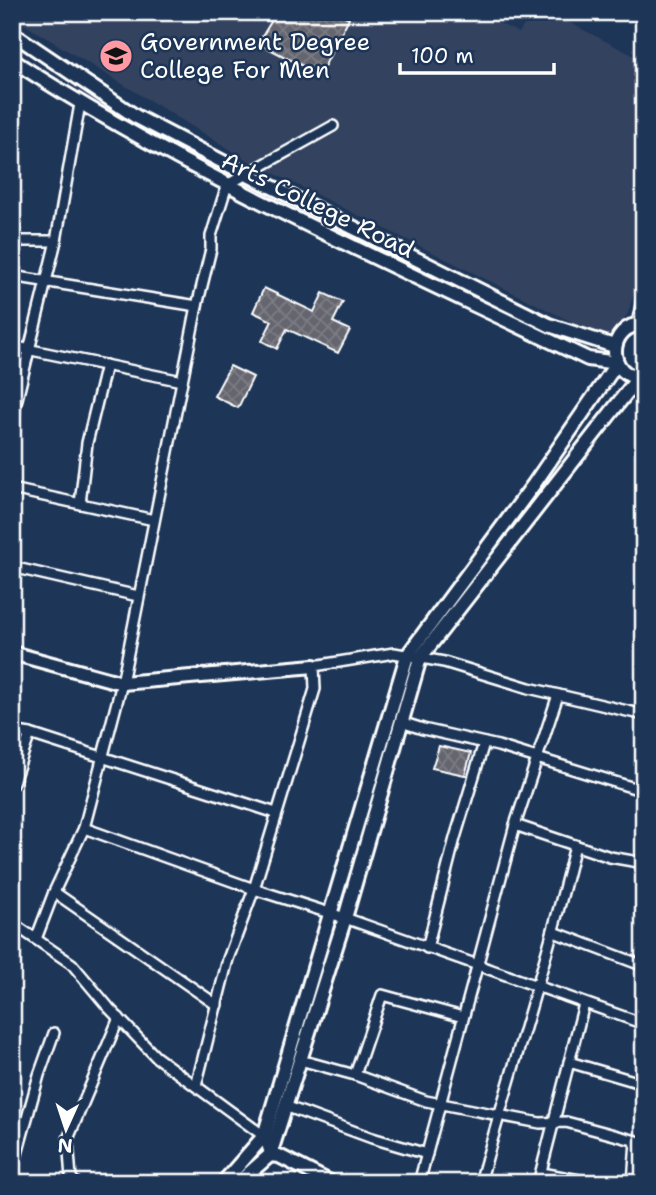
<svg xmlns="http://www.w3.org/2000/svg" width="656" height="1195" font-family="'Shantell Sans',sans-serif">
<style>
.built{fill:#33435e}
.building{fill:url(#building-cross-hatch);stroke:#fff;stroke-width:2}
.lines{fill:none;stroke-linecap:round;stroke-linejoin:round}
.street-casing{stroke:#fff;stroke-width:14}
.secondary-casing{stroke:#fff;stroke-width:18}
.street{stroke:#1d3557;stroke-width:9}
.secondary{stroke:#1d3557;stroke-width:12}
.labels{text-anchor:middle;stroke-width:5;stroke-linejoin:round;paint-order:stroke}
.poi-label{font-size:24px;fill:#fff;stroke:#1d3557;text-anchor:start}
.street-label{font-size:24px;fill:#fff;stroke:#1d3557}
</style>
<defs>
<pattern id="building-cross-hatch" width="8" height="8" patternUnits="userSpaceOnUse" patternTransform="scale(1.75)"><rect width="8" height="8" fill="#65656f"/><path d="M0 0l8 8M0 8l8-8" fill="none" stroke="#7c7c85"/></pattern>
</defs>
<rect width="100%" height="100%" fill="#1d3557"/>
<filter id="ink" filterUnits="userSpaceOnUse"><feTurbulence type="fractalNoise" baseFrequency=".0143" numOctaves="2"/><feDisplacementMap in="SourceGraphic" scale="14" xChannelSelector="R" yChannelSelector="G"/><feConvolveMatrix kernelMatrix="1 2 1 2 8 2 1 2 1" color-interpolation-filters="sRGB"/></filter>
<g filter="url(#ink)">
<polygon class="built" points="12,12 477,12 519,33 532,12 549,12 644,61 644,257 628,313 610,341 249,161 12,17"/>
<g class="building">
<polygon points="277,12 338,12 349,18 320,75 258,43"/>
<polygon points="264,288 314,312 323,293 343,302 333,322 350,330 338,353 287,329 277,349 262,341 272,321 253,312"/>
<polygon points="230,366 253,377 238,408 214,396"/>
<polygon points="439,746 471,753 465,775 432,768"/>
</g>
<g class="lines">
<defs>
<g id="street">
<polyline points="333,126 227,185 211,236 211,249 197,306 122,683 84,828 254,889 315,689 314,666 394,653 444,662 529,688 644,715"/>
<polyline points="12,241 56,241 80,104"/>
<polyline points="12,276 197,306"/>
<polyline points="12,346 182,381"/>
<polyline points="12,430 15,407 56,241"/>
<polyline points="12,489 154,520"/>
<polyline points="80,504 87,443 106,365"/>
<polyline points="12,567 138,596"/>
<polyline points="401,722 423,729 498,746 644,791"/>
<polyline points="12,731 30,734 276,813"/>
<polyline points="12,785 30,734"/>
<polyline points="515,825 558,695"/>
<polyline points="54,892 217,1005"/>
<polyline points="12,926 18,927 72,964 109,1008 156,1057 264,1136 270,1155"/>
<polyline points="554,932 644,966"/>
<polyline points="36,939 54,892 84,828"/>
<polyline points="427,948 455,838 484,743"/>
<polyline points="300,1060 355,1075 426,1101 540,1123 566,1122 644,1143"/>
<polyline points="569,1062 644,1084"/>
<polyline points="355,1075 382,995 463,1017"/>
<polyline points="196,1086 228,959 254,889 345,918 644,1024"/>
<polyline points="285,1106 372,1138 427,1154"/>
<polyline points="12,1172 39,1075 54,1033"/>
<polyline points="542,1173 595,1183"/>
<polyline points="76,1183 71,1178 68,1139 119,1018"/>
<polyline points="419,1183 515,825 610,857 644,863"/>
<path d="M480 1183C511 1070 548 959 575 845"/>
<polyline points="538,1183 584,1004"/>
<polyline points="633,1183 636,1141"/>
</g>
<g id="secondary">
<polyline points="12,33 135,116 246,174 549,325 614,346"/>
<path d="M12 60C193 178 393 265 588 359L617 363 534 484 407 656 264 1136 223 1183"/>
<polyline points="639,324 644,301"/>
<path d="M643 378C605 378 606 324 644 324"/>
<polyline points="12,653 122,683 314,666"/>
<polyline points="270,1155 279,1156 332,1183"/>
<polyline points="238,1183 270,1155 345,918 420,658 638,378"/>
</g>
</defs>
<use href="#street" class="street-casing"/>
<use href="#secondary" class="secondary-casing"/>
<use href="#street" class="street"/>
<use href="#secondary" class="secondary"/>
</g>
</g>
<defs>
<symbol id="university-disc" viewBox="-11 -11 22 22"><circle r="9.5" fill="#ff9aa2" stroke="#1d3557"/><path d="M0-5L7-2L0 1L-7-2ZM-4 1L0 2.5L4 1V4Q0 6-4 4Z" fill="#111"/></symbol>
</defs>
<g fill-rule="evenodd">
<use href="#university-disc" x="97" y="37" width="38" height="38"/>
</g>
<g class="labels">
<g class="poi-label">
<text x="140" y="50">Government Degree<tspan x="140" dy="28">College For Men</tspan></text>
</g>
<g class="street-label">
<text transform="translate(318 205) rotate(26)" y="8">Arts College Road</text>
</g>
</g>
<rect width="656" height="1195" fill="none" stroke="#1d3557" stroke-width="42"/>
<rect x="21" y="21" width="614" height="1153" fill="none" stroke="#fff" stroke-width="2.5" filter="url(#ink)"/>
<g transform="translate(66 1129) rotate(183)" stroke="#1d3557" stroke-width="5" paint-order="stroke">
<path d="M0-5L12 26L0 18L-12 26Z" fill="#ffffff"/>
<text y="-10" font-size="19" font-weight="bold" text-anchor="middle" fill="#ffffff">N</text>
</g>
<path d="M400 63v10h154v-10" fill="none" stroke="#ffffff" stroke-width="3.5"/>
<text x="411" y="63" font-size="21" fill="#ffffff" stroke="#1d3557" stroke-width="5" paint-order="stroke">100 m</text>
</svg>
